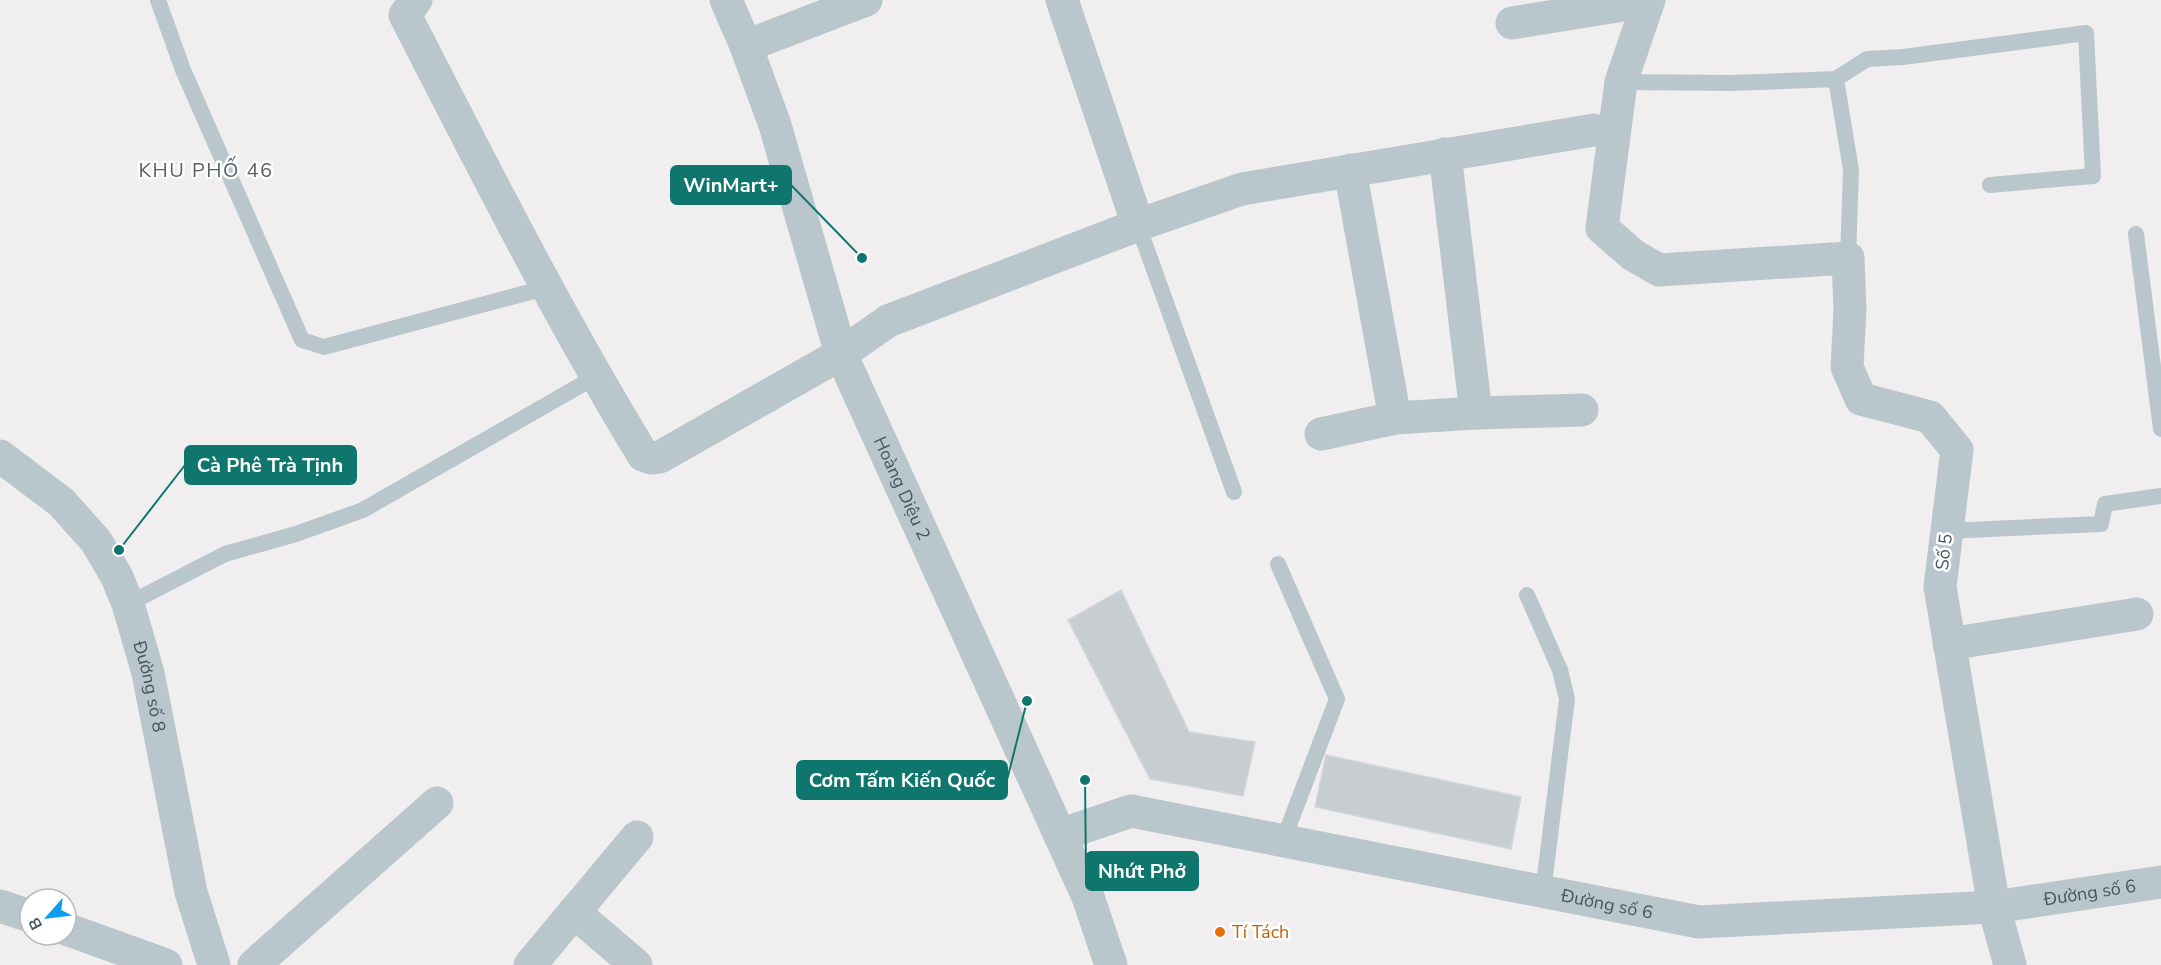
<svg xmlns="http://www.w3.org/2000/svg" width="2161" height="965" font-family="'Nunito Sans',sans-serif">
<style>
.building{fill:#c8cdd2;stroke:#d2d6db;stroke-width:1.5}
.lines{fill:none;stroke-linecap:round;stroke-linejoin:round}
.service{stroke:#b9c7cd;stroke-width:16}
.minor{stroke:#b9c7cd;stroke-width:33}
.tertiary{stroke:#b9c7cd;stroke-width:33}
.food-dot{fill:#e8710a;stroke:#fff;stroke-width:2}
.labels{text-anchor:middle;stroke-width:5;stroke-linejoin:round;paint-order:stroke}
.street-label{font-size:18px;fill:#45575d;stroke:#fff}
.food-label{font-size:18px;fill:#c56008;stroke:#fff;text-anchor:start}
.neighbourhood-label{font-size:20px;letter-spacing:1.5px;fill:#5b6164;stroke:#fff}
.leader{fill:none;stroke:#0f766e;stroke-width:2}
.callout-dot{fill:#0f766e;stroke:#fff;stroke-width:2}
.callout{fill:#0f766e;stroke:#0f766e;stroke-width:2}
.callout-label{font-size:20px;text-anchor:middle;font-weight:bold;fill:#fff}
</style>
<rect width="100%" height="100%" fill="#f1eeef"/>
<g class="building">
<polygon points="1121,590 1189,732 1255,742 1243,796 1150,779 1068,620"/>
<polygon points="1326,755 1521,797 1511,849 1315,807"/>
</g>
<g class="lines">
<g class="service">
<polyline points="158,0 183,70 302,340 324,347 545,288"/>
<polyline points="1836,79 1867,59 1903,57 2086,33 2093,176 1990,185"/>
<polyline points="1621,82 1732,83 1836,79 1851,170 1848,258"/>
<polyline points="1138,225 1234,492"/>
<polyline points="2136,234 2161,429"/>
<polyline points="1946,531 2101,524 2105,504 2161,496"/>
<polyline points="1278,564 1337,699 1283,841"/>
<polyline points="1527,595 1560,670 1567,699 1543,892"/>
<polyline points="128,604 225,554 296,534 363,510 595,377"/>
</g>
<g class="minor">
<path d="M416 0 405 15C481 163 556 312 643 455L651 458 660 457 841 354 888 321 1138 225 1242 189 1594 130"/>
<polyline points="1062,0 1138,225"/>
<polyline points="1649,0 1621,82 1602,228 1633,255 1659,270 1848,258 1850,310 1847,367 1861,399 1930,417 1957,450 1940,587 1994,907 2010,965"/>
<polyline points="1512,23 1648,1"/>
<polyline points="746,46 866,0"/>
<polyline points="1445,154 1476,413"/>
<polyline points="1350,170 1395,418"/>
<polyline points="1321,434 1395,418 1476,413 1582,410"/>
<path id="s1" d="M0 456 61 502 96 541 117 577 128 604 148 673 191 892 214 965"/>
<polyline points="1949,644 2137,614"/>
<path id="s2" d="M1060 835 1131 811 1699 922 1994 907 2161 882"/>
<polyline points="0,906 30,916"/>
<polyline points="574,912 636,965"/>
<polyline points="66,929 166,965"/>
<polyline points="254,965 437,803"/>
<polyline points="530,965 637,837"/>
</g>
<path class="tertiary" id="s3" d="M726 0 746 46 775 125 841 354 1088 897 1111 965"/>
</g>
<circle class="food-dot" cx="1220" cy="932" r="6"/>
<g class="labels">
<g class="street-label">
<text dy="6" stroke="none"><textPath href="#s3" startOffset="520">Hoàng Diệu 2</textPath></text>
<text transform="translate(1944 552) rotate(-83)" y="6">Số 5</text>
<text dy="6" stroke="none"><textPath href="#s1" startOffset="285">Đường số 8</textPath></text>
<text dy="6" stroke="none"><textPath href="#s2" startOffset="1046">Đường số 6</textPath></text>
<text dy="6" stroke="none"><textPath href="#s2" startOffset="560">Đường số 6</textPath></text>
</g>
<g class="food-label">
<text x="1232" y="938">Tí Tách</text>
</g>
<g class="neighbourhood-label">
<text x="206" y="177">KHU PHỐ 46</text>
</g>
</g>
<path class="leader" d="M862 258L791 185M119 550L185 465M1027 701L1007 780M1085 780L1086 871"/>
<g class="callout-dot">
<circle cx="862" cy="258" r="6"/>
<circle cx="119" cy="550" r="6"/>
<circle cx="1027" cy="701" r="6"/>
<circle cx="1085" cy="780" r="6"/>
</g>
<g class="callout">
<rect x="671" y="166" width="120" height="38" rx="6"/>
<rect x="185" y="446" width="171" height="38" rx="6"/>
<rect x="797" y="761" width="210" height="38" rx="6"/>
<rect x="1086" y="852" width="112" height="38" rx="6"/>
</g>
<g class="callout-label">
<text x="731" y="192">WinMart+</text>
<text x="270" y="472">Cà Phê Trà Tịnh</text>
<text x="902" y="787">Cơm Tấm Kiến Quốc</text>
<text x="1142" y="878">Nhứt Phở</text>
</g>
<g transform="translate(48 917) rotate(242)"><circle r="28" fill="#ffffff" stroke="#b5bcbe" stroke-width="1.5"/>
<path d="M0-4.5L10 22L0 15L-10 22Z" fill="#0c9dee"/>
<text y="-9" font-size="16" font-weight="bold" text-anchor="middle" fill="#45575d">B</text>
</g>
</svg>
